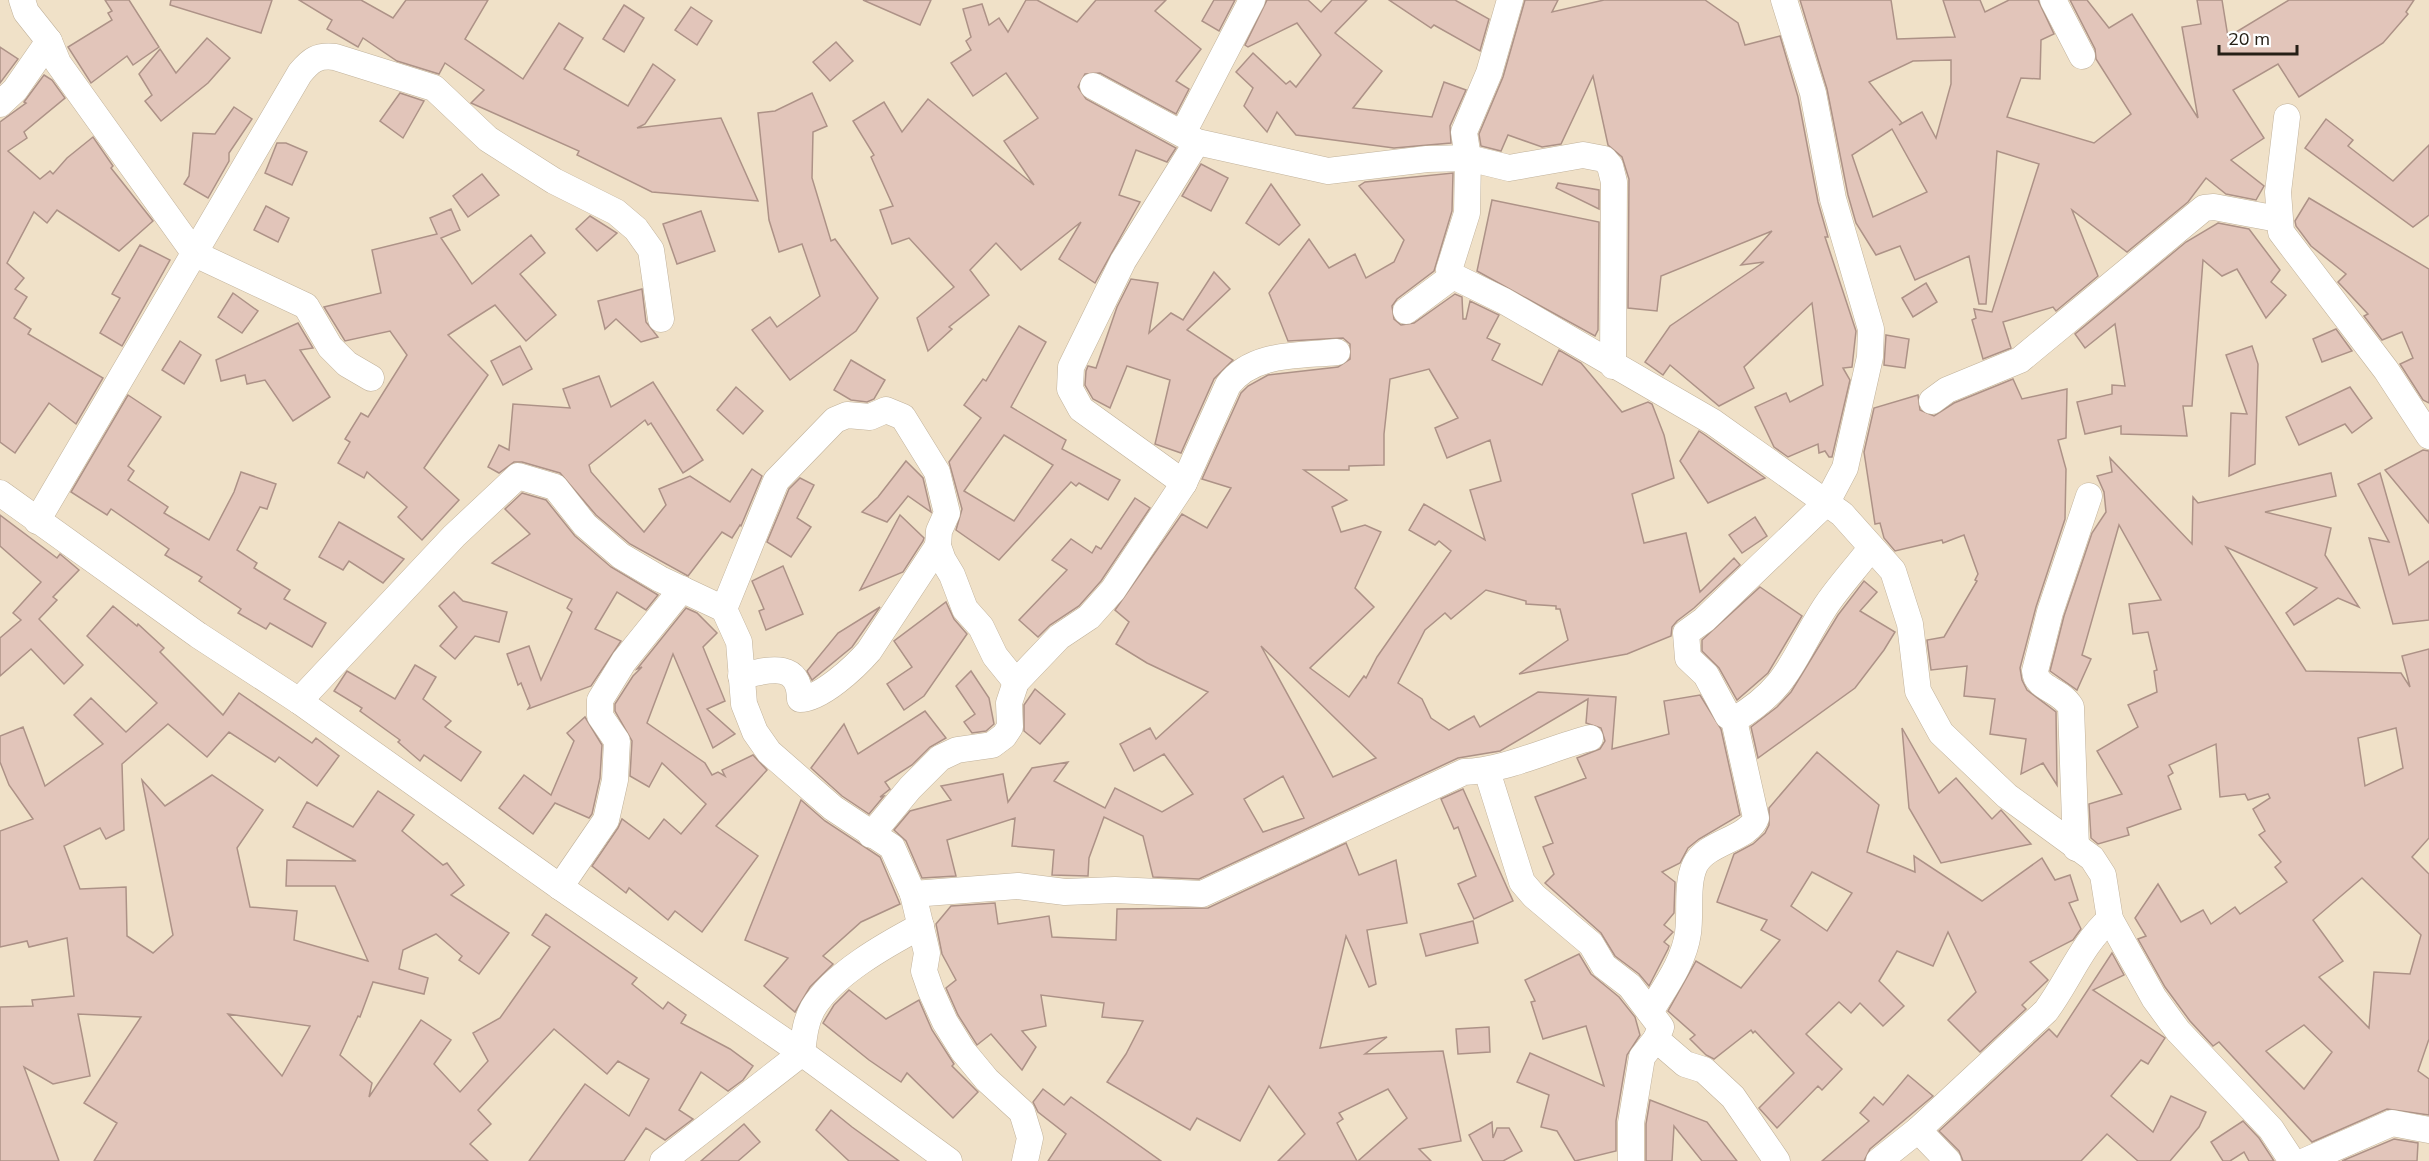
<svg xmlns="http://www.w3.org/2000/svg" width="2429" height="1161" font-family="Mulish,sans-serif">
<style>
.building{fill:#e2c5ba;stroke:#ad9287;stroke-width:1.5;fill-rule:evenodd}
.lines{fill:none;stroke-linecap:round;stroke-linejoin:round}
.street-casing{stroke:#c1b29b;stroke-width:27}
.street{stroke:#fff;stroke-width:26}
</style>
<rect width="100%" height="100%" fill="#f0e1c8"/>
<g class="building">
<polygon points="105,0 129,0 159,47 133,65 127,56 91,83 68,47 112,20 108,13 112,11"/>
<polygon points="171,0 272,0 261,33 170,5"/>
<polygon points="299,0 361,0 393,18 406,0 488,0 465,39 523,79 559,23 583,38 564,69 628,106 653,64 675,80 645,124 637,128 721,118 758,201 652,192 577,155 579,151 471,103 484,90 445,63 439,74 397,61 363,38 358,47 327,29 332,20"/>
<polygon points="863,0 931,0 920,25"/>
<polygon points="1026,0 1037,0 1077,22 1096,0 1166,0 1155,11 1201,49 1176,81 1189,89 1176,114 1100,73 1085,74 1078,87 1086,99 1176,148 1167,162 1136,150 1119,195 1140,202 1095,283 1059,259 1081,222 1021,270 996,243 970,270 989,295 949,327 952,329 928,351 917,318 954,287 909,238 892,244 880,210 893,206 871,157 874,155 853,121 884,102 902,132 928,99 1034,185 1004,141 1038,118 1006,73 973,96 951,63 971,50 966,41 971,37 963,9 982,4 989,25 999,18 1008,32"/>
<polygon points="1214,0 1235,0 1219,31 1202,21"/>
<polygon points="1267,0 1308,0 1321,12 1332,0 1367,0 1335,33 1382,71 1353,108 1432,117 1444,82 1466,90 1450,126 1451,143 1394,148 1296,135 1277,112 1267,132 1244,106 1253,88 1236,72 1253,53 1286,84 1290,81 1296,87 1321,55 1297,23 1248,47 1245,45"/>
<polygon points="1389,0 1455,0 1489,19 1480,51 1434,25 1431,28"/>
<polygon points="1525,0 1558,0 1552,12 1604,0 1705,0 1738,23 1745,45 1780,36 1798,97 1818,202 1828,237 1825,237 1856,331 1852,367 1843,368 1850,380 1832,457 1829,457 1825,451 1819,453 1818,444 1788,457 1774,447 1755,407 1786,393 1790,402 1823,385 1812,303 1744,367 1754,388 1719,406 1670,365 1663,375 1645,362 1670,326 1764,262 1741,265 1772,231 1661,276 1657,311 1628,308 1629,179 1622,157 1608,145 1593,76 1561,144 1542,147 1508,135 1501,151 1481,146 1479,134 1503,77"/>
<path d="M1800 0H1891L1897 39 1955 37 1943 0H1980L1985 12 2009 0H2038L2054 34 2041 40 2040 79 2021 78 2007 117 2094 143 2131 114 2096 59 2095 49 2070 0H2087L2109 28 2132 14 2198 118 2182 27 2201 24 2197 0H2222L2228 37 2289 0H2414L2406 12 2408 14 2383 43 2299 97 2278 64 2233 90 2264 138 2231 160 2264 186 2256 200 2226 194 2206 178 2188 202 2127 252 2072 210 2098 276 2056 311 2053 307 2003 322 2011 348 1983 359 1972 320 1976 318 1974 309 1992 312 2039 164 1997 151 1986 304H1979L1969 256 1915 280 1900 246 1876 255 1856 223 1848 195 1827 89ZM1951 60V84L1936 138 1922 112 1899 125 1902 123 1869 82 1913 61ZM1892 129 1927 192 1873 217 1852 155Z"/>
<polygon points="624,5 644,18 624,52 603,39"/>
<polygon points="691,7 712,21 697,45 675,30"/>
<polygon points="207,38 230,58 208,83 161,121 145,101 152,95 139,74 160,49 176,73"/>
<polygon points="836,42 853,61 830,81 813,62"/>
<polygon points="0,47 18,59 0,83"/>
<polygon points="44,75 52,80 65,98 24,132 27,138 8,151 40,179 50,171 53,174 67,158 93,137 113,166 111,168 153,221 119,251 57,210 47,223 34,212 7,263 24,278 15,289 27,297 14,318 31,329 28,334 103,378 76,424 49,403 15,453 0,442 0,122 26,103 24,102"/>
<polygon points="400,93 424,101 403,138 380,121"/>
<polygon points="812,93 827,126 813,132 812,178 831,241 835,239 878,298 856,331 790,380 752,330 770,317 777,327 820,296 802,244 779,252 769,220 758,113 775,111"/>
<polygon points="234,107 252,119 229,153 229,161 208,198 184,184 189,176 193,133 215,134"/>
<polygon points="2326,119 2353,140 2348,146 2393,181 2429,145 2429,215 2413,227 2305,148"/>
<polygon points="277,143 286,143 307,152 292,185 265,173"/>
<polygon points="1201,164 1228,178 1211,211 1182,196"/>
<path d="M1453 173 1452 211 1434 271 1397 299 1392 306 1394 319 1401 325 1414 323 1455 294 1462 297 1463 319H1466L1470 301 1499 315 1487 338 1500 344 1492 360 1542 385 1559 350 1581 363 1622 412 1648 402 1652 404 1664 435 1674 478 1632 494 1644 543 1686 533 1700 592 1734 558 1740 565 1694 608 1677 621 1672 627 1671 636 1627 654 1519 674 1568 640 1560 609H1556V606L1526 604V601L1486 590 1451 619 1445 613 1425 630 1398 683 1422 699 1431 718 1449 730 1474 716 1480 727 1538 692 1616 697 1612 749 1669 734 1664 701 1700 695 1721 729 1740 815 1699 839 1688 848 1680 863 1662 872 1675 882 1674 913 1664 925 1673 932 1664 942 1669 946 1668 949 1649 986 1639 974 1615 956 1601 933 1545 883 1554 874 1543 847 1553 843 1535 797 1586 778 1577 758 1600 749 1605 741 1601 728 1586 723 1588 699 1500 751 1458 758 1199 879 1153 877 1143 836 1104 817 1089 858 1088 876 1052 875 1054 850 1012 846 1015 818 947 840 956 876 922 878 906 841 894 830 910 811 951 800 941 786 1003 774 1008 802 1032 768 1068 762 1054 781 1105 808 1115 788 1162 812 1193 794 1164 754 1134 771 1120 744 1150 728 1156 739 1208 692 1147 663 1116 644 1129 622 1115 610 1182 514 1207 528 1231 488 1202 479 1241 393 1248 386 1268 375 1338 367 1350 359V344L1343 338 1288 341 1269 293 1309 239 1329 268 1355 254 1366 278 1394 262 1404 240 1359 186 1365 182ZM1429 369 1458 418 1435 428 1447 458 1490 440 1501 481 1470 490 1485 540 1424 504 1409 530 1435 545 1439 541 1451 551 1377 657 1366 678 1364 676 1349 697 1310 668 1374 607 1355 588 1381 532 1365 525 1341 532 1332 507 1347 500 1304 470H1349V466L1384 465V434L1390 379ZM1261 646 1297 681 1376 758 1333 777ZM1283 776 1304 818 1263 832 1244 799Z"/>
<polygon points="482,174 499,195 468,217 453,196"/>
<polygon points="1558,183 1599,190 1599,209 1556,188"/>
<polygon points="1271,184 1300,225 1279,245 1246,223"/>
<polygon points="2309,198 2429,269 2429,403 2423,400 2400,364 2413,358 2402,332 2382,340 2364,316 2368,314 2338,282 2346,274 2311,246 2296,226 2295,221"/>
<polygon points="1492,200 1599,222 1598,330 1595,336 1477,271"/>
<polygon points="266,206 289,218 278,242 254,230"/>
<polygon points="451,209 460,230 441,238 472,284 531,235 545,253 520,274 556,315 526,341 495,305 448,335 488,375 424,468 459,500 422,540 398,517 407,507 367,472 364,478 338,463 350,442 345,439 361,413 368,417 407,355 390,331 345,341 324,307 381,293 372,250 437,234 430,218"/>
<polygon points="701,211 715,251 677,264 663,224"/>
<polygon points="590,216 617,233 597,251 576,229"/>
<polygon points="2218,223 2249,229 2280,270 2271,282 2286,295 2266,318 2237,269 2222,276 2203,260 2192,406 2183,406 2187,436 2121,434 2121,426 2085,434 2077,402 2112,394 2112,385 2125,386 2115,324 2085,348 2075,334 2186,242"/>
<polygon points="140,245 170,260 122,346 100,333 120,298 112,294"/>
<polygon points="1214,272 1230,289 1187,330 1233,360 1214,379 1181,453 1155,444 1170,380 1127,366 1110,408 1093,399 1085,385 1086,371 1088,366 1096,368 1117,307 1131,279 1158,283 1149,333 1171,313 1183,320"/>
<polygon points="1926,283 1937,302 1913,317 1902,298"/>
<polygon points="642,289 646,322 658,337 641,342 616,319 605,329 598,301"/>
<polygon points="233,293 258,311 242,333 218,317"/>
<polygon points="298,323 313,348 300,350 330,397 293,421 265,380 247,384 245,375 221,381 216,360"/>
<path d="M1019 326 1046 342 1011 407 1066 440 1062 449 1120 480 1108 500 1079 483 1076 486 1071 482 999 560 956 530 962 509 949 462 981 418 964 405 983 379 986 381ZM1004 435 1053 465 1014 521 964 491Z"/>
<polygon points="2336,329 2352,351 2322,362 2313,339"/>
<polygon points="1886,335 1909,339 1905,368 1884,365"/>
<polygon points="180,341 201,355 184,384 162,370"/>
<polygon points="520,346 532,369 503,385 491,361"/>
<polygon points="2252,346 2258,364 2255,464 2229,476 2231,413 2247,414 2226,355"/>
<polygon points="851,360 885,380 874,399 867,402 851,400 834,390"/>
<polygon points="599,376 611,407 653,382 703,460 683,473 651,423 648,425 645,420 589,465 591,472 644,532 666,505 659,489 690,476 730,502 752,469 762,476 741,526 740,525 732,538 722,532 688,576 630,544 596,515 560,473 522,462 514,462 499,473 488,467 499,445 509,450 513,404 570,408 563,389"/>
<polygon points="2013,379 2022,399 2067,389 2066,438 2058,440 2066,469 2065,519 2036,607 2020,668 2022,680 2027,690 2056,712 2057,785 2043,763 2021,774 2026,739 1990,734 1995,699 1964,696 1967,666 1931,670 1927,640 1944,637 1977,581 1975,580 1978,574 1964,535 1943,543 1942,540 1895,551 1884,538 1880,523 1875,524 1864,452 1874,408 1918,395 1920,410 1934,416 1954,403"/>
<polygon points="736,387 763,411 743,434 717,410"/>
<polygon points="2350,387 2372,418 2352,433 2345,424 2299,445 2286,417"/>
<polygon points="128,395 161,417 128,466 134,471 128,480 168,507 164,513 209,540 234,492 241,472 276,484 267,509 260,507 237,550 257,563 254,568 290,590 284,599 326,623 312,647 270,623 266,629 238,613 241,609 199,581 202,577 165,555 169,549 111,509 107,515 71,492"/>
<polygon points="1699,431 1705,435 1765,478 1708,503 1680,461"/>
<polygon points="2423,450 2429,451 2429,523 2385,470"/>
<path d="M2110 458 2192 544 2193 497 2198 503 2331 473 2336 496 2265 512 2331 528 2325 555 2359 607 2338 598 2294 625 2286 613 2317 588 2226 547 2306 671 2401 673 2410 687 2402 656 2429 649V838L2412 857 2429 874V1039L2418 1071 2429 1079V1115L2387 1109 2312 1142 2219 1042 2213 1046 2190 1021 2165 987 2138 939 2146 936 2135 918 2158 884 2181 922 2203 910 2211 924 2235 907 2240 914 2287 882 2275 867 2281 862 2259 835 2265 831 2253 809 2270 798 2268 794 2248 800 2245 794 2220 797 2216 744 2169 765 2173 773 2168 776 2181 809 2127 828 2129 835 2098 844 2091 838 2089 804 2122 794 2097 751 2138 727 2128 705 2157 692 2154 671 2157 670 2148 632 2133 634 2129 604 2161 600 2119 525 2082 655 2091 659 2077 690 2050 671 2064 616 2092 533 2106 512 2104 492 2097 476 2112 472ZM2396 728 2403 768 2365 786 2358 738ZM2362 878 2421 935 2410 974 2374 972 2369 1028 2319 977 2343 961 2313 920ZM2304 1025 2332 1052 2304 1089 2266 1051Z"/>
<polygon points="906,461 923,478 931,512 908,496 887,522 862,512 878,497"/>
<polygon points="2380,473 2409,575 2429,561 2429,620 2393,624 2369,538 2389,542 2358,484"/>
<polygon points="800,478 814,485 797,518 811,527 791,557 767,542 789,489"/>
<polygon points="522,493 546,500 575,536 611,567 658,595 646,610 617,592 595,629 621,641 591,686 528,709 530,706 521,683 518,685 507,654 529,646 541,680 572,612 567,608 572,599 492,563 530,534 505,509"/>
<polygon points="1135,498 1150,508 1101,581 1079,606 1050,625 1038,637 1019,620 1067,570 1052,560 1071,539 1092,553 1096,546 1101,549"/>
<polygon points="0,515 57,558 60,554 79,570 53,597 57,600 39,619 83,665 64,684 31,649 0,676 0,638 21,620 13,613 41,582 0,546"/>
<polygon points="900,515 924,538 923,541 903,572 860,590"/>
<polygon points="1755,517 1767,536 1742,553 1729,535"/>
<polygon points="339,522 404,559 383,583 349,561 343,570 319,557"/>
<polygon points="783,566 803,614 766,630 759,611 764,609 752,581"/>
<polygon points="1864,581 1877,592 1860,611 1895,632 1884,650 1855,688 1758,758 1751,727 1777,707 1791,692 1838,615"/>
<polygon points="1760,587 1802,616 1768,673 1737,700 1719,668 1702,651 1702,640"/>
<polygon points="454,592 463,601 507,612 499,642 475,636 455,659 440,646 457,627 439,606"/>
<polygon points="946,602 954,619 967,634 924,696 904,710 887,684 912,667 894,641"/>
<path d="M113 606 137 626 138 624 164 648 160 652 223 715 239 693 312 743 316 738 339 756 317 786 279 757 275 762 229 732 207 757 168 724 122 764 124 830 106 839 100 828 64 846 80 889 126 887 127 936 153 953 173 935 142 780 165 806 212 775 263 810 237 848 250 907 297 911 294 940 368 961 335 886H286L287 860 356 861 293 827 307 802 353 827 378 791 414 815 402 831 443 865 447 863 464 885 451 895 509 933 479 974 459 960 462 956 436 934 403 950 399 969 428 978 424 994 373 982 360 1017 358 1016 340 1055 372 1083 369 1097 421 1020 451 1040 434 1064 460 1092 488 1061 473 1033 500 1018 550 947 532 935 546 914 637 978 632 984 663 1009 668 1002 686 1015 681 1023 730 1049 753 1066 743 1080 728 1091 701 1072 679 1110 693 1119 665 1140 646 1128 624 1161H529L585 1084 629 1116 649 1079 618 1061 607 1074 554 1029 478 1110 491 1124 470 1144 488 1161H94L117 1123 84 1103 141 1017 78 1014 90 1076 53 1084 24 1067 59 1161H0V1007L33 1006 32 1000 74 996 67 938 29 947 27 941 0 947V831L33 819 9 785 0 762V736L23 727 45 786 103 744 74 715 91 698 126 732 157 703 87 636ZM228 1014 310 1026 282 1076Z"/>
<polygon points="880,607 852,647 812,680 807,671 838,633"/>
<polygon points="686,608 697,613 717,633 703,647 725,701 707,709 735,734 713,748 673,654 647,723 705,763 712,775 718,772 725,776 722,770 753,755 767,770 716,826 758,856 702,932 675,911 668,920 629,888 626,893 592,866 618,828 622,819 649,839 664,819 681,834 706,804 662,763 649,787 630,776 632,741 615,711 615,704 633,676 642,667 637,669"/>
<polygon points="415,665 436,677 423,699 451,721 445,727 481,752 461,781 424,755 420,761 398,742 400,740 360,711 362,708 334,691 347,671 395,699"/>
<polygon points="971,671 989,698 994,724 986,731 972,733 964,722 975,714 956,686"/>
<polygon points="1035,689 1065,714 1040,744 1024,731 1024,705"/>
<polygon points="925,711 946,738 930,747 912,765 885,782 890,789 880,797 884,796 869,814 842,796 811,768 844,724 858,754"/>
<polygon points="585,717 602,745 600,778 592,814 589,818 555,803 533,834 499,808 524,775 551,795 574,741 567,733"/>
<polygon points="1902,728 1939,793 1956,778 1992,819 2001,810 2031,844 1941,863 1909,808"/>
<path d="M1817 752 1879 805 1867 852 1915 872 1914 856 1982 901 2042 858 2055 880 2070 875 2078 900 2069 903 2081 929 2073 940 2030 962 2048 980 2022 1005 2026 1009 1980 1052 1948 1020 1976 992 1948 932 1933 966 1897 951 1879 981 1904 1006 1883 1026 1860 1003 1851 1013 1839 1002 1806 1034 1842 1069 1822 1090 1818 1086 1777 1128 1759 1108 1794 1073 1755 1031 1753 1033 1751 1030 1714 1059 1706 1055 1690 1039 1695 1035 1668 1011 1696 961 1741 988 1780 940 1761 930 1767 920 1717 902 1734 854 1753 844 1765 833 1769 825V808ZM1812 872 1852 893 1827 931 1791 906Z"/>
<polygon points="1463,789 1513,901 1474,919 1458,884 1476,876 1458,827 1454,829 1441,799"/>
<polygon points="801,800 825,821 880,857 900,904 861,922 823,956 833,964 810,987 795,1012 764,986 788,958 745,940"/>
<polygon points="1346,843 1359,875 1396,860 1407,923 1367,930 1376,984 1369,987 1346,936 1320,1048 1387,1037 1365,1054 1443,1051 1461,1141 1419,1149 1431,1161 1358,1161 1407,1118 1388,1089 1339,1113 1343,1119 1337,1123 1357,1161 1278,1161 1305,1134 1269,1086 1240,1141 1197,1118 1190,1130 1107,1082 1126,1054 1143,1021 1102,1017 1104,1003 1041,995 1046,1026 1022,1031 1036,1047 1022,1070 991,1034 977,1045 958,1015 946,988 956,980 942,954 936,924 951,906 995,903 998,924 1049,916 1052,937 1116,940 1117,909 1208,908"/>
<polygon points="1473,921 1478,943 1426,956 1420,934"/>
<polygon points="2112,953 2124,975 2093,990 2165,1038 2148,1064 2141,1060 2111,1096 2153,1132 2171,1096 2206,1112 2199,1127 2170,1161 2138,1161 2107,1134 2081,1161 1963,1161 1959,1151 1939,1131 2049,1029 2057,1037"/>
<polygon points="1579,954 1591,974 1619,997 1635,1017 1640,1035 1627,1055 1616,1121 1616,1151 1575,1161 1557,1131 1541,1127 1549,1095 1517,1082 1530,1053 1604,1086 1586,1026 1543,1039 1531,1002 1535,1001 1525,980"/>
<polygon points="849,990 886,1019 919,1000 932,1030 954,1064 952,1066 978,1092 953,1118 907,1073 901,1082 869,1060 823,1023 834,1005"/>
<polygon points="1489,1027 1490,1052 1458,1054 1456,1029"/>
<polygon points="1908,1075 1933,1096 1870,1149 1864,1161 1822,1161 1869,1121 1860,1113 1874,1097 1883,1105"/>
<polygon points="1043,1089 1064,1105 1071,1097 1161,1161 1048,1161 1066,1134 1038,1112 1033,1102"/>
<polygon points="1650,1100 1707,1122 1737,1161 1702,1161 1674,1126 1672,1161 1646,1161 1646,1124"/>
<polygon points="831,1110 852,1127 899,1161 849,1161 816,1130"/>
<polygon points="2243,1121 2259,1138 2274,1161 2249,1161 2244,1152 2230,1161 2223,1161 2211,1142"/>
<polygon points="1492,1122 1493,1138 1497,1128 1509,1128 1522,1151 1503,1161 1483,1161 1469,1135"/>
<polygon points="744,1124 760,1142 738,1161 701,1161"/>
<polygon points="2394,1139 2418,1143 2417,1161 2342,1161"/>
</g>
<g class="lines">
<defs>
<g id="street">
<polyline points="1510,0 1489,73 1464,132 1468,158 1467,213 1449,270 1453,276 1504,301 1713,422 1842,514 1893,571 1910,624 1918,691 1941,733 2007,796 2092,858 2103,875 2110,919 2154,998 2178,1031 2271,1129 2292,1161"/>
<polyline points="2053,0 2082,56"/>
<polyline points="49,41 58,63 195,254 306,306 330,347 347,364 371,378"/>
<polyline points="1093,86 1197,142 1328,171 1427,159 1468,158 1509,168 1583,155 1604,159 1610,166 1614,182 1613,366"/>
<polyline points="0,104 15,90 49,41 26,12 22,0"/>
<polyline points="2287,117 2278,192 2281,232 2386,370 2429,436"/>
<polyline points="1183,133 1252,0"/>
<polyline points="1406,311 1453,276"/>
<polyline points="1932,401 1947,390 2020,360 2204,208 2214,207 2278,219"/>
<polyline points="1184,483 1081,409 1070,389 1071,367 1123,261 1197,142"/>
<polyline points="0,493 198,635 299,701 560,887 802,1053 949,1161"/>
<path d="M37 521 300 73C311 60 317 55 335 57L434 88 488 139 554 181 616 212 636 229 651 250 661 319"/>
<path d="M741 676C768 670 799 660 800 699 821 699 855 667 869 651L938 546"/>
<polyline points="1016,682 995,656 981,627 965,609 952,575 943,560 938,546 939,531 947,513 937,472 903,417 886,410 870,417 847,415 835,420 776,481 724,609 739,642 744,704 755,732 769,752 833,808 892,847 913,894 927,953 924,971 931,991 945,1022 963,1051 987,1080 1022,1112 1030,1138 1025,1161"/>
<polyline points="299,701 454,536 518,476 555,487 585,525 621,556 660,579 724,609"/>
<path d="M1734 720C1791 686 1792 658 1825 607 1839 586 1856 568 1871 548"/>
<polyline points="1487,771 1522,882 1534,896 1591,944 1604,966 1630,986 1661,1027 1656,1039 1685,1064 1704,1070 1733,1097 1777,1161"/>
<path d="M871 835 910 788 940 758 957 750 992 745 1004 736 1010 727 1009 703 1016 682 1059 637 1089 617 1113 590 1184 483 1228 385C1253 352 1298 356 1337 352"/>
<path d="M2076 848 2071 707C2060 689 2036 689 2035 671L2050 612 2089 496"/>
<polyline points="560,887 606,820 615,780 617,741 600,716 600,700 624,661 682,589"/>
<path d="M913 894 1018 886 1065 892 1115 890 1202 894 1464 772C1505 771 1550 748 1590 738"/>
<path d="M1650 1012C1665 987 1684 962 1688 933 1691 912 1686 884 1695 865 1706 842 1749 839 1756 818L1734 720 1728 716 1706 675 1688 658 1686 633 1704 620 1827 502 1845 468 1870 357 1871 329 1833 199 1813 93 1784 0"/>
<polyline points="1918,1130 1948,1161"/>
<path d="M663 1161 802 1053C804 1037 805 1022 813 1008 833 974 887 944 921 926"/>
<polyline points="1631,1161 1631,1123 1642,1057 1656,1039"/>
<path d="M1879 1161 1918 1130 2046 1011C2069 980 2081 945 2110 919"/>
<polyline points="2305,1161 2392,1123 2429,1130"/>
</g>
</defs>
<use href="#street" class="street-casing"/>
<use href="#street" class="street"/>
</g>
<path d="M2219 45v9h78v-9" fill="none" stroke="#262017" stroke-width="3"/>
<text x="2228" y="45" font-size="18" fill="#262017" stroke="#ffffff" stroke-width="4.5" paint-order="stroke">20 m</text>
</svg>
